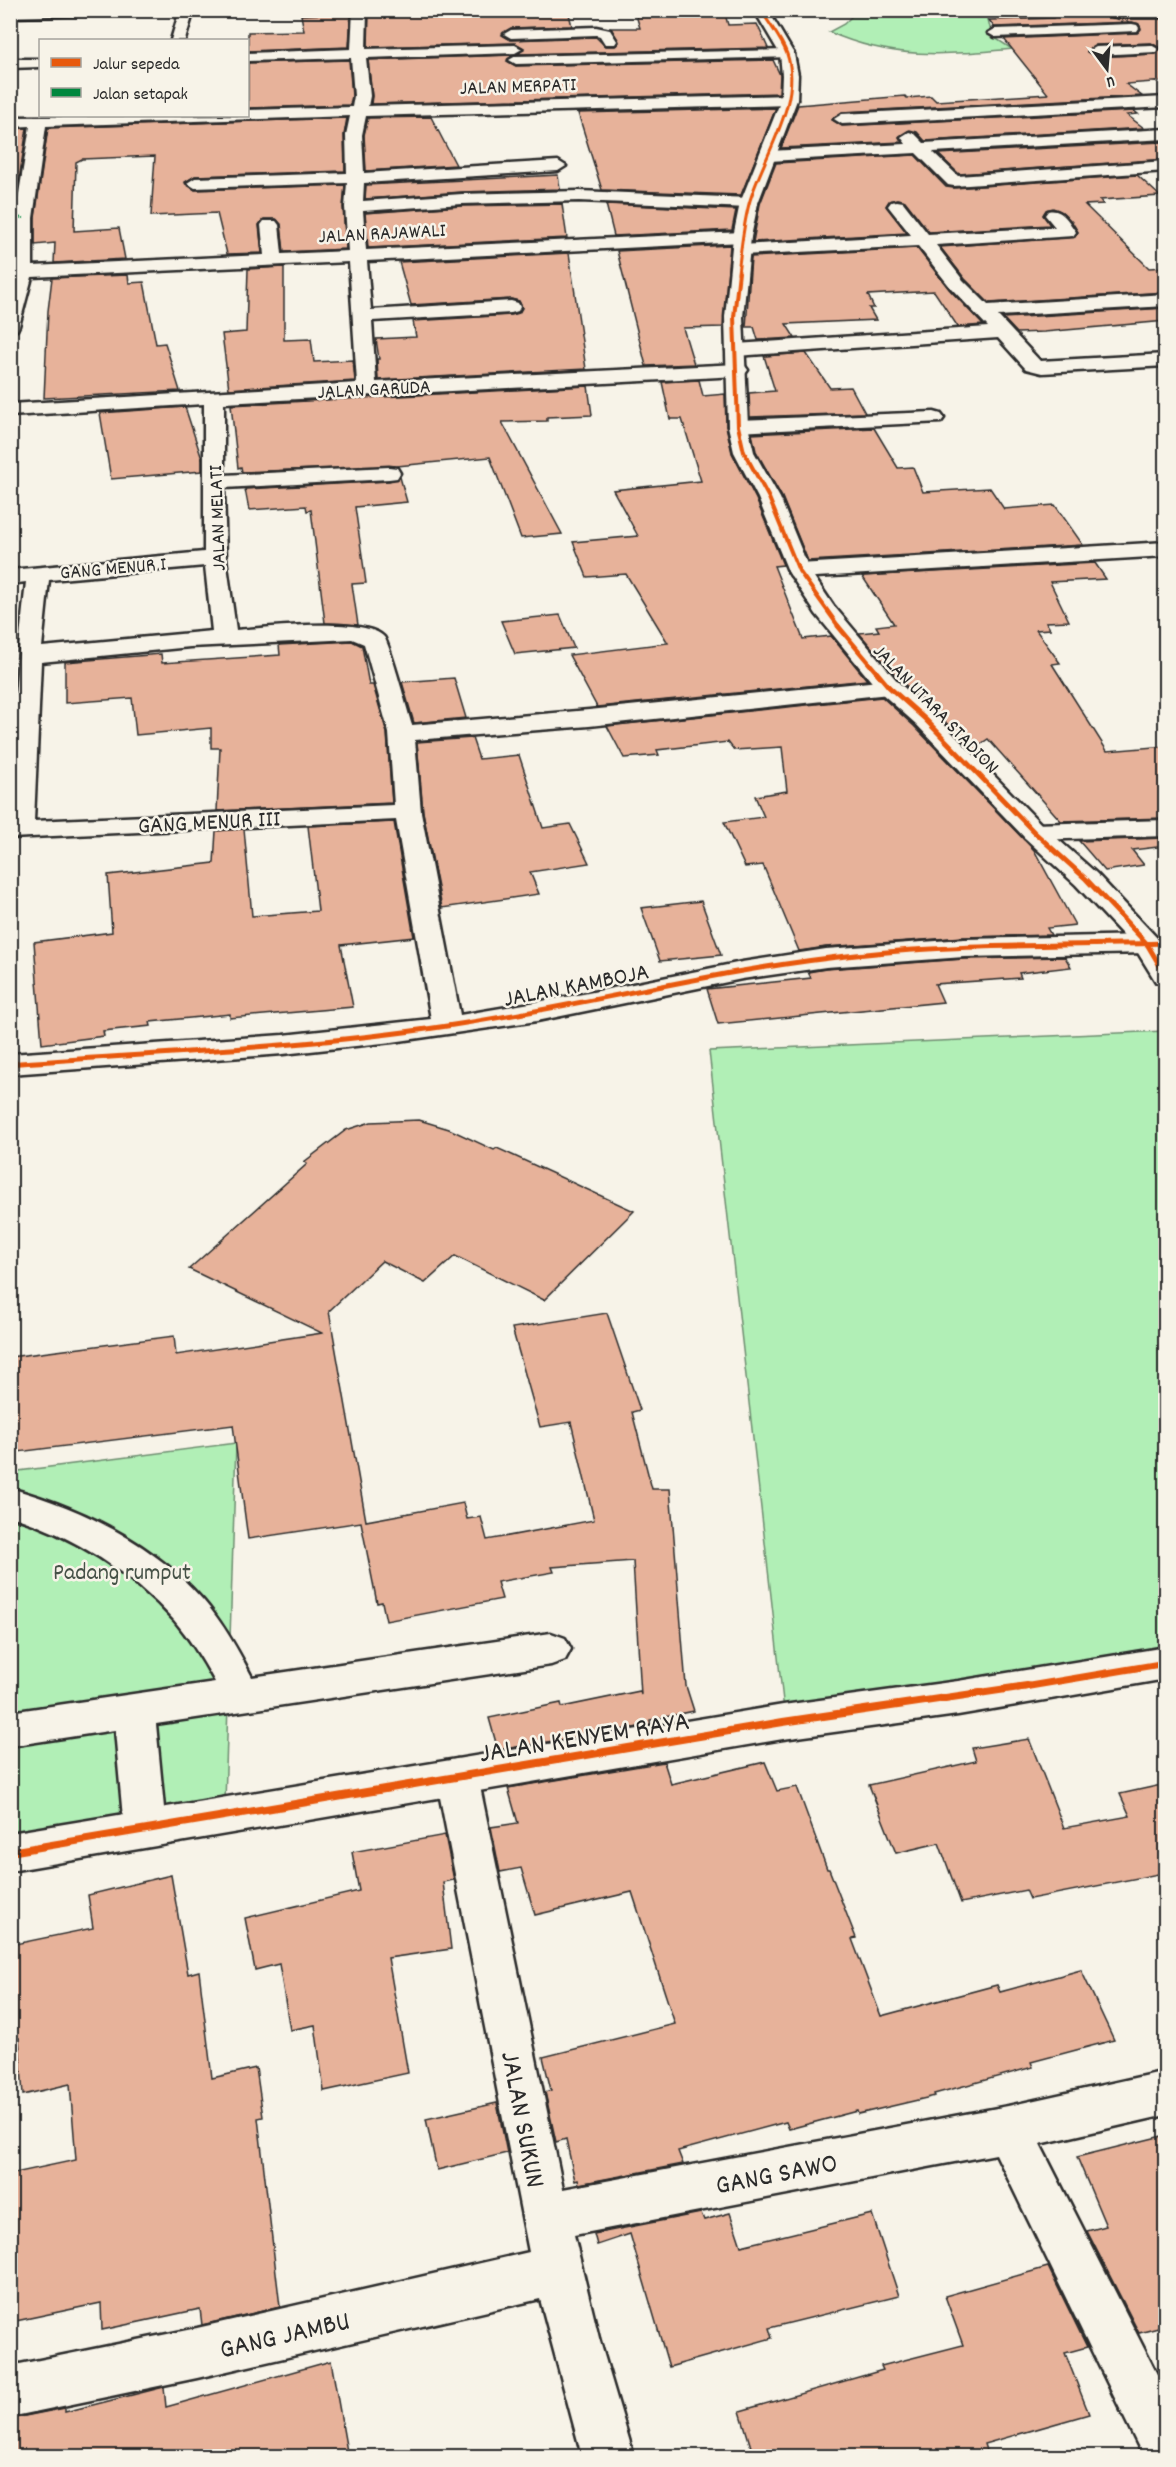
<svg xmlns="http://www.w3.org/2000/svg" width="1176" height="2467" font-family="Dekko,sans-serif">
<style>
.green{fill:#b1efb6;stroke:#6e8d70;stroke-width:1.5}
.building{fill:#e7b29a;stroke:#2b2b2b;stroke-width:1.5;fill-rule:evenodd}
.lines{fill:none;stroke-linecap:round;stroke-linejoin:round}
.minor-casing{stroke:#2b2b2b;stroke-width:5}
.tertiary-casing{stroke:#2b2b2b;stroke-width:5}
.minor{fill:#f7f3e8;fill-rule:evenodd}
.tertiary{fill:#f7f3e8;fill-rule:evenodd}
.quiet{stroke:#00873e;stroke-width:2;stroke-dasharray:4.5 2;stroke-linecap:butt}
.cycleway-far4-casing{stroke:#f7f3e8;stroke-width:4.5}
.cycleway-far3-casing{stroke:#f7f3e8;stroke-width:6}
.cycleway-far2-casing{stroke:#f7f3e8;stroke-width:8}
.cycleway-far1-casing{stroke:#f7f3e8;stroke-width:10}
.cycleway-casing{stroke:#f7f3e8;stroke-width:12}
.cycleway-far4{stroke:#e8590c;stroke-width:3}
.cycleway-far3{stroke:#e8590c;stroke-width:4}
.cycleway-far2{stroke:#e8590c;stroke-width:5}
.cycleway-far1{stroke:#e8590c;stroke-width:7}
.cycleway{stroke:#e8590c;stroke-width:8}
.labels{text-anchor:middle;stroke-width:5;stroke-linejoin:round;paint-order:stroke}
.far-street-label{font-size:20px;fill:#2b2b2b;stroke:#f7f3e8}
.street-label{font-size:24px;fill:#2b2b2b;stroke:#f7f3e8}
.park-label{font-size:24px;fill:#465247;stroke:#f7f3e8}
.near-street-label{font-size:28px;fill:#2b2b2b;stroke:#f7f3e8}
</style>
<rect width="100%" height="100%" fill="#f7f3e8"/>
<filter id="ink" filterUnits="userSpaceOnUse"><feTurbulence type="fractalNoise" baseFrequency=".0167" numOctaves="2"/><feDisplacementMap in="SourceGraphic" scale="12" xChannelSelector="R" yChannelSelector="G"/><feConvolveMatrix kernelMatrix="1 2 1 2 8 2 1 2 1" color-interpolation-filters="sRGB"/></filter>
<g filter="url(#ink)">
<g class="green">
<path d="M857 11H979L987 15 992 36 1012 49C945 55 892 60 829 32L844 24Z"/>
<polygon points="1165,1031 1165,1653 784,1710 709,1051"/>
<polygon points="236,1443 225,1802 11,1837 11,1472"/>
</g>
<g class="building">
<polygon points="369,10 568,10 572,26 511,28 502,35 511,40 596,37 605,46 615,46 619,42 611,28 640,28 635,12 724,10 728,25 757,24 768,48 518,54 524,48 515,43 368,47"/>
<path d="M1047 10H1109L1110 17 1117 19H1166V81L1126 84 1142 96 842 112 832 120 842 126 1134 111 1138 114 1127 115 1144 128 925 141 917 132 910 130 899 137 902 142 781 148 798 105 905 96 907 98 931 96 936 101 1048 94 1004 39 1137 33 1141 29 1139 24 1132 22 994 27 989 20 1053 18ZM1151 43 1160 48 1156 54 1096 57 1087 52 1096 45Z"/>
<polygon points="351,13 349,47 248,51 248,32 304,31 301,15"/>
<polygon points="513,55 507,61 516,66 773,60 780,75 779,93 371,104 372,96 368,60"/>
<polygon points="349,60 352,96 350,105 248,108 248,63"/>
<polygon points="776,108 741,195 602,190 578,113"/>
<polygon points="431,117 456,165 366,171 364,135 368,118"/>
<polygon points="347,118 344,135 345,171 195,176 185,182 195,190 345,185 343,207 346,249 284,252 281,224 276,219 264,219 259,225 262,253 227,254 217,213 151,216 155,156 82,159 76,162 74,231 119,228 125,259 54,263 55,243 35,245 35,218 48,128"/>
<polygon points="27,128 13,218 13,246 10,246 10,129"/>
<polygon points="1161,142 1166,145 1166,159 959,174 938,154"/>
<polygon points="915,155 946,187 954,188 1137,175 1160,196 1100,200 1103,204 1085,205 1149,268 1166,267 1166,292 989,303 965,279 940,247 1075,237 1078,232 1072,222 1062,212 1053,208 1046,210 1043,215 1050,225 929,232 905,201 897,199 889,201 886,206 907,233 753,242 760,204 776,163"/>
<polygon points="558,175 560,189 462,192 365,199 366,185"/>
<polygon points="562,204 567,238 368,248 365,213 462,206"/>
<polygon points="606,204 736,210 732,230 614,236"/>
<polygon points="730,245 723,327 683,328 694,364 646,366 617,251"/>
<polygon points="917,248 949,289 983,325 958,327 934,291 868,295 874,308 869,308 876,320 786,324 795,338 758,340 754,327 746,327 751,257"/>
<polygon points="569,253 586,369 378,380 377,359 379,359 376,339 416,337 413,321 511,315 519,313 522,308 519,301 511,299 411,305 399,262"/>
<polygon points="284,267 284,340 311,339 314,362 353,360 355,381 229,389 222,334 246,332 248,269"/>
<polygon points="128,275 129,283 144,282 156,344 165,343 180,391 44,398 48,311 52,278"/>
<polygon points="1166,308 1166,321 1044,332 1017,333 1003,318"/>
<polygon points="806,353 830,388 851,387 865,413 750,417 749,393 775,391 764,356"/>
<polygon points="699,380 703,396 725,394 726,426 732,453 756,499 783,565 774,566 803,639 831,636 867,680 597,707 569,655 668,643 626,574 587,577 573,542 638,536 613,490 701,481 682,419 670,419 662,382"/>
<polygon points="588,386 592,415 547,417 547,421 502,422 562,534 521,538 490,457 397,466 242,472 241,467 238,468 231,405"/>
<polygon points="185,407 202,459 202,471 111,479 100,413"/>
<polygon points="874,428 898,468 913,467 923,492 990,488 1004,509 1055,505 1083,545 808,561 782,497 756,451 752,434"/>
<polygon points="400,477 407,502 355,507 366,583 352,584 358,625 325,623 311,510 307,511 306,506 249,510 245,489 389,481"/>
<polygon points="1095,563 1106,579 1050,582 1069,621 1046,622 1050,629 1036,630 1060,663 1052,664 1107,751 1166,746 1166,818 1061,821 988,739 978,746 991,770 936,712 900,680 859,633 879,631 876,626 894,624 862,576"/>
<polygon points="560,615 574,648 515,654 501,621"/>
<polygon points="352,641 362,646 369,685 373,685 387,733 392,803 217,811 220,748 211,748 211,728 136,735 132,698 65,703 65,662 161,654 162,663 280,655 279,645"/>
<polygon points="454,678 466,718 414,723 402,682"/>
<polygon points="882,697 914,726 1034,850 1075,925 1047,928 1051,935 964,937 826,947 799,951 763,865 745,867 724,822 764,817 755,796 787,791 782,747 734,750 728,742 657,750 659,755 624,758 607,726"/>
<polygon points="472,738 479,759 519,755 543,828 570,824 589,863 530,872 539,894 442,908 423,812 417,742"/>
<polygon points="394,822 414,937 341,945 353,1007 230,1018 230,1014 150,1022 151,1026 103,1031 104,1036 42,1044 34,942 112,932 108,875 214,863 216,831 244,829 252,916 318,911 308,826"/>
<polygon points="1166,838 1166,846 1132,850 1144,865 1105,871 1079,841"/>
<polygon points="701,901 721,955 660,961 641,908"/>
<polygon points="1065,957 1071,967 1019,973 1021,978 935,984 943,1002 718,1024 707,989 811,978 808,972 826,969 964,959"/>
<polygon points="419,1120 449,1129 494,1150 497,1148 634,1211 544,1300 455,1256 425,1283 382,1261 329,1311 366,1521 463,1503 467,1519 481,1517 487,1540 594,1520 571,1422 540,1427 512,1328 607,1313 640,1410 632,1412 652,1489 670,1489 686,1686 694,1711 650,1720 651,1725 498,1750 489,1718 561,1703 562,1707 640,1691 641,1695 633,1561 552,1567 554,1572 497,1582 502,1599 386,1621 382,1602 377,1603 361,1522 248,1539 233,1425 10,1453 10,1357 174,1336 176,1355 322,1333 189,1269 307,1164 304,1162 346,1130 371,1122"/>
<polygon points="1029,1739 1064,1828 1130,1816 1120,1794 1166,1784 1166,1890 1158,1874 1030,1899 1026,1890 961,1903 939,1843 896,1853 869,1785 976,1761 972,1748"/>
<polygon points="664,1762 671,1784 765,1762 777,1791 797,1787 827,1869 829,1869 856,1938 852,1939 881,2016 997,1985 1000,1992 1081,1970 1114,2040 1031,2062 1033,2067 934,2094 935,2096 858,2114 857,2111 789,2129 786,2122 678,2151 683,2164 579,2184 578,2180 575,2181 566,2139 556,2142 545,2092 551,2090 543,2057 675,2024 632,1892 535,1915 521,1868 500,1872 491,1827 518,1823 508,1788"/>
<polygon points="445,1835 454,1880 443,1882 451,1949 388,1958 408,2073 324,2091 315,2025 290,2030 279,1964 255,1970 245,1918 359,1891 352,1852"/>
<polygon points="171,1875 188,1974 199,1971 212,2078 256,2068 263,2117 258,2118 280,2307 202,2325 200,2309 102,2330 101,2303 11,2322 10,2174 76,2160 70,2084 23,2095 19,2038 10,2040 10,1945 93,1928 88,1895"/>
<polygon points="497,2103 507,2153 437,2170 426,2119"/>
<polygon points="1166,2135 1166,2326 1139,2333 1087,2231 1106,2226 1077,2157"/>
<polygon points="701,2213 704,2220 730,2213 741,2246 872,2214 899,2296 769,2328 772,2338 669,2367 630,2234 597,2245 594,2234"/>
<polygon points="1048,2267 1087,2347 1065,2353 1089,2414 984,2444 988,2457 754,2457 740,2411 883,2370 881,2366 963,2345 945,2296"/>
<polygon points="331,2361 348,2457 10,2457 10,2419 65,2408 65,2412 164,2387 166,2407"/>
</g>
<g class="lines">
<defs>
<g id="minor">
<polygon points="10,10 133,10 126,14 10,17"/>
<polygon points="180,10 194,10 185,40 171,40"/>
<path d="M353 10H367L366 49 515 45 522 49 515 53 366 58 370 96 368 106 789 95 797 100 789 105 366 116 362 135 364 173 558 161 566 166 558 171 364 183 363 201 462 194 579 191 749 198 755 199 758 203 755 207 749 208 579 201 462 204 363 211 366 250 742 232 748 233 751 237 748 241 742 242 367 261 371 310 511 301 518 303 520 307 518 311 511 313 372 321 376 382 738 364 745 366 748 370 745 374 738 376 224 403V475L389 467 397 468 400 473 397 478 389 479 224 488 226 558 236 630C266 628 365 616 384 637 389 642 408 712 412 725L589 710 889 680 898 682 901 687 898 692 889 694 589 726 415 740 421 812 460 1015 583 994 742 962 826 949 964 939 1147 935 1157 938 1161 944 1157 950 1147 953 964 957 826 967 742 979 537 1021 392 1042 283 1054 10 1074V1054L283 1035 431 1019 396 820 10 838C10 752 16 668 26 582L10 584V570L204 552V404L10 416V404L357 383 349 262 32 277 19 326 17 330 10 332V289L15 272V218L30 126 10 127V117L248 116V110L352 107 354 96 351 58 248 61V53L351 49ZM350 116 346 135 347 173 195 178 187 183 195 188 347 183 345 207 348 251 282 254 279 225 276 221H264L261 225 264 255 33 266V218L46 126ZM205 566 212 631 42 647 49 580ZM352 639 364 644 389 733 394 805 34 821 41 662 190 647Z"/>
<polygon points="1112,10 1166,10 1166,17 1117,17 1112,16 1110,13"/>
<polygon points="1132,24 1137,25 1139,28 1137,31 995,37 988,33 995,29"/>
<polygon points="596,27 610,30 617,41 615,44 605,44 600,36 596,35 511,38 504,34 511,30"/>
<polygon points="1151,45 1158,49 1156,52 1096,55 1089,51 1096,47"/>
<polygon points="787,50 792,51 794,54 792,57 516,64 509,60 516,56"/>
<polygon points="10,59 40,59 40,67 10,68"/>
<polygon points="1166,97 1166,107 842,124 834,119 842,114"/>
<polygon points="1166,129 1166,139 933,152 958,176 1166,161 1166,171 954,186 948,185 916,153 769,161 761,156 769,151 906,144 901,137 909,132 915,134 924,143"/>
<path d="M897 201 903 202 928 234 1055 227 1045 215 1048 211C1062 208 1068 221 1076 232L1073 236 936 245 963 280 988 305 1166 294V306L998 316 1040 361 1166 354V366L1042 373 1026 369 998 338 736 356 729 354 726 350 729 346 736 344 988 327 951 288 918 246 742 255 736 254 733 250 736 246 742 245 911 235 888 206 891 202Z"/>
<polygon points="934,412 941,414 944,418 941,422 738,432 731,430 728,426 731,422 738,420"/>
<polygon points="1166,542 1166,556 799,578 791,576 788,571 791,566 799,564"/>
<polygon points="1166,820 1166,836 1034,840 1025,838 1021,832 1025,826 1034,824"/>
<path d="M10 1488C81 1508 153 1543 203 1600 223 1623 238 1650 252 1677L551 1633 565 1638 571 1649 565 1660 551 1665 156 1724 166 1829 160 1842 145 1847 130 1842 124 1829 115 1730 10 1746V1712L215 1682C203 1660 190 1639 174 1620 132 1573 71 1534 10 1516Z"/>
<polygon points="457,1759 472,1764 478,1777 563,2189 1008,2106 1166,2071 1166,2115 1040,2144 1166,2392 1166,2456 1143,2456 996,2154 574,2235 599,2338 634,2456 582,2456 540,2299 197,2378 10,2417 10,2366 197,2328 529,2252 436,1777 442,1764"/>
</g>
<g id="tertiary">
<polygon points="754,10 768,10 794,54 798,75 797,100 758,203 751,237 743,317 748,426 754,452 780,498 810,571 833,605 898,682 934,714 1043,826 1096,873 1157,938 1166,951 1166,985 1156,982 1135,948 1076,885 1025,838 916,724 880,692 816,614 788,571 758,498 734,452 728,426 725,317 733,237 740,203 781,100 782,75 780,54"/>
<polygon points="1166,1647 1166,1679 958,1715 783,1739 10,1871 10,1833 783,1705 958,1681"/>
</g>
</defs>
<use href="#minor" class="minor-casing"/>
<use href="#tertiary" class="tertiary-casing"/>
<use href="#minor" class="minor"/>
<use href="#tertiary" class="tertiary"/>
<polyline class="quiet" points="10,217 24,218"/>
<defs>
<path id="cycleway-far4" d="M738 273C741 250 743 227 749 204 761 159 804 102 787 54 782 39 769 24 761 10"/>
<polyline id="cycleway-far3" points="739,272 734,317 738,426 744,452 769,498 799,571 839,627"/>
<g id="cycleway-far2">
<polyline points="838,626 889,687 925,719 1034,832 1086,879 1147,944 1166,976"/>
<path d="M10 1064C155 1053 303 1048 447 1026 584 1006 718 969 856 955 959 944 1063 946 1166 943"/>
</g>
<polyline id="cycleway-far1" points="1018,1688 1166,1663"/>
<polyline id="cycleway" points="10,1852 783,1722 1027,1686"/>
</defs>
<use href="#cycleway-far4" class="cycleway-far4-casing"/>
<use href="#cycleway-far3" class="cycleway-far3-casing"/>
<use href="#cycleway-far2" class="cycleway-far2-casing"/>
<use href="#cycleway-far1" class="cycleway-far1-casing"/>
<use href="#cycleway" class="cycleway-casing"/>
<use href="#cycleway-far4" class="cycleway-far4"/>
<use href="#cycleway-far3" class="cycleway-far3"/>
<use href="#cycleway-far2" class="cycleway-far2"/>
<use href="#cycleway-far1" class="cycleway-far1"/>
<use href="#cycleway" class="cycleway"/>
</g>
</g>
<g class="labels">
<g class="far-street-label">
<text transform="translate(518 85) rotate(-2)" y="7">JALAN MERPATI</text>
<text transform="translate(382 232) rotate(-3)" y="7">JALAN RAJAWALI</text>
<text transform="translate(374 388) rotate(-3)" y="7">JALAN GARUDA</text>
<text transform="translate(216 518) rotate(-92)" y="7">JALAN MELATI</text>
<text transform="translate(113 567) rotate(-5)" y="7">GANG MENUR I</text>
<text transform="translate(937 708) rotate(46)" y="7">JALAN UTARA STADION</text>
</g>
<g class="street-label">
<text transform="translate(209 821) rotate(-3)" y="8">GANG MENUR III</text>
<text transform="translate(576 984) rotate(-11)" y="8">JALAN KAMBOJA</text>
</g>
<g class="park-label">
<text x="122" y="1579">Padang rumput</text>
</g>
<g class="near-street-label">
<text transform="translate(584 1735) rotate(-9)" y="10">JALAN KENYEM RAYA</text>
<text transform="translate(525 2119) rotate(79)" y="10">JALAN SUKUN</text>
<text transform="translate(776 2172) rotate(-11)" y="10">GANG SAWO</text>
<text transform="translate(284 2333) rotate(-13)" y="10">GANG JAMBU</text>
</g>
</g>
<rect width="1176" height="2467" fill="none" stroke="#f7f3e8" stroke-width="36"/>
<rect x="18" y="18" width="1140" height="2431" fill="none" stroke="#2b2b2b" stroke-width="2" filter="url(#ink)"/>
<rect x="39" y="39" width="210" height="78" fill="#f7f3e8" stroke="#a5a39c" stroke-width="1.5"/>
<rect x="51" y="58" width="30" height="9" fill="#e8590c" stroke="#a5a39c" stroke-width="1.5"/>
<text x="93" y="69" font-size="18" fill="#2b2b2b">Jalur sepeda</text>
<rect x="51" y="88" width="30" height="9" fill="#00873e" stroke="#a5a39c" stroke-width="1.5"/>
<text x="93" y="99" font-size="18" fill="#2b2b2b">Jalan setapak</text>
<g transform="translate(1107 69) rotate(164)" stroke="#f7f3e8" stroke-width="4.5" paint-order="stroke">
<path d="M0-4.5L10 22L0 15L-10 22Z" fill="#2b2b2b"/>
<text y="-9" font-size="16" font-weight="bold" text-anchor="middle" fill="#2b2b2b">U</text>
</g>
</svg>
